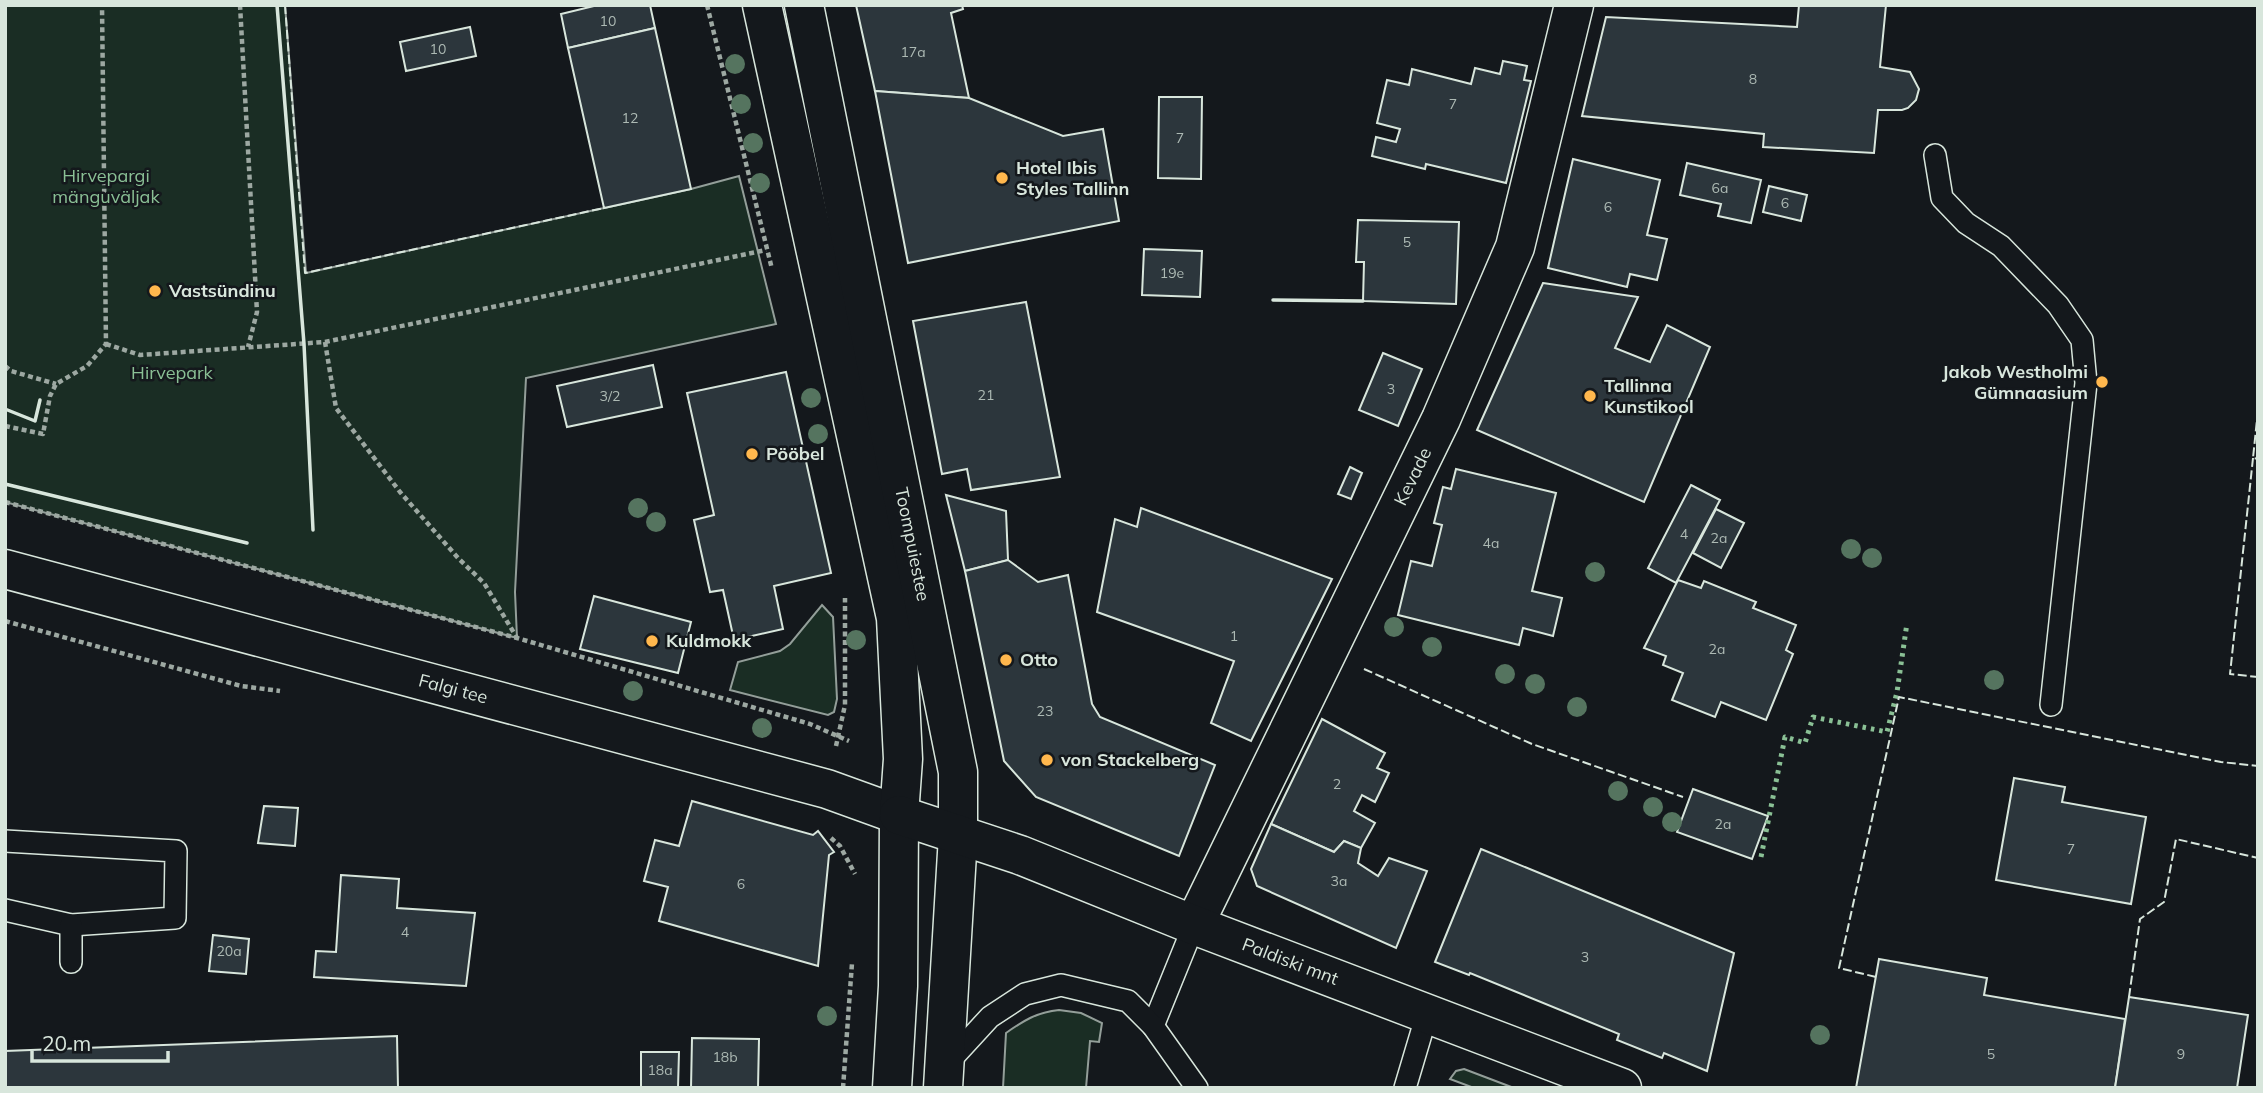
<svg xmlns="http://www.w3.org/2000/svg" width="2263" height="1093" font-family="Mulish,sans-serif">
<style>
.green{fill:#1a2d24;stroke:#939e99;stroke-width:2}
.building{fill:#2c363c;stroke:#d8e6dc;stroke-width:2}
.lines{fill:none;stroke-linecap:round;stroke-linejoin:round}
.lane-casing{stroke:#d8e6dc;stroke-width:24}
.street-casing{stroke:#d8e6dc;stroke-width:41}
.secondary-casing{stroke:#d8e6dc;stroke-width:41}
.path{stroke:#9da8a2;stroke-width:4.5;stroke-dasharray:5 3.5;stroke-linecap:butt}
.lane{stroke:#14181c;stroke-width:21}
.street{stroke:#14181c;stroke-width:38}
.secondary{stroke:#14181c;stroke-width:38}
.hedge{stroke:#8ac095;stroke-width:5;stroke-dasharray:3.5 5;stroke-linecap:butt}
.fence{stroke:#d8e6dc;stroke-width:2;stroke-dasharray:9 3.5;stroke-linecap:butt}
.wall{stroke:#d8e6dc;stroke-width:3.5}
.tree{fill:#55745f}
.poi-dot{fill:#ffb74d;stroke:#14181c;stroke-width:2.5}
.labels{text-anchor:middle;stroke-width:5;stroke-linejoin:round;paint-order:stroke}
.number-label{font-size:14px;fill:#adbab4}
.poi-label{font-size:18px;font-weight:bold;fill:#d8e6dc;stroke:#14181c;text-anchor:start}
.park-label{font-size:18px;fill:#8ac095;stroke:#14181c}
.street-label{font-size:18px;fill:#d8e6dc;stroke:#14181c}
</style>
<rect width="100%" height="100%" fill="#14181c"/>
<g class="green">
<polygon points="5,5 285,5 306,273 691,189 739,176 776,324 526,378 515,592 517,638 5,502"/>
<polygon points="822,605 833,617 837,699 834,712 828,715 730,690 738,662 780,651 790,644"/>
<path d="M1059 1010 1081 1013 1102 1023 1099 1042 1090 1041 1086 1088H1003L1006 1033C1023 1021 1037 1012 1059 1010Z"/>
<polygon points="1464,1069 1514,1088 1474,1088 1450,1079 1456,1071"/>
</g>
<g class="building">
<polygon points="598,5 650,5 655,28 568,48 561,14"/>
<polygon points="856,5 962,5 963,9 951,13 969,98 875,91"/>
<polygon points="1799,5 1886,5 1880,67 1910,72 1919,89 1916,100 1908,108 1902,110 1878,110 1874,153 1763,147 1764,134 1582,116 1606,17 1797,27"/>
<polygon points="470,27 476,56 406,71 400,42"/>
<polygon points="655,28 691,189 604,208 568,48"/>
<polygon points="1503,61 1527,66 1524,80 1531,81 1506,183 1426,164 1425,169 1372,156 1376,137 1396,142 1400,129 1377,123 1387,80 1409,85 1412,69 1471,84 1475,68 1500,74"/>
<polygon points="875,91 969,98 1063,136 1103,129 1119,221 908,263"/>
<polygon points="1159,97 1202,97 1201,179 1158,178"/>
<polygon points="1573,159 1660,180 1647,235 1667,239 1657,280 1630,274 1627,287 1548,268"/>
<polygon points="1687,163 1761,180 1751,223 1718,216 1721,204 1680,195"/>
<polygon points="1769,186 1807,195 1801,221 1763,212"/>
<polygon points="1358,220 1459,222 1456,304 1363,301 1364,262 1356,262"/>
<polygon points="1144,249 1202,251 1200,297 1142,295"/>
<polygon points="1543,283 1638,297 1615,348 1650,362 1667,325 1710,347 1644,502 1477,430"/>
<polygon points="1026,302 1060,477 971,490 967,469 942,474 913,321"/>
<polygon points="1383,353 1422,369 1398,426 1359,410"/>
<polygon points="653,365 662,407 567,427 557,386"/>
<polygon points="786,372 831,573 774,586 783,629 734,640 723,590 710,592 694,520 714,515 687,393"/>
<polygon points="1350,467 1362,473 1351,499 1338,494"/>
<polygon points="1456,469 1556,493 1532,591 1562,598 1553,636 1523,628 1519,645 1398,615 1411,561 1432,566 1442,525 1434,523 1443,487 1451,489"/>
<polygon points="1691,485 1720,500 1676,583 1648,568"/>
<polygon points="946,495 1006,511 1008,560 965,571"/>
<polygon points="1141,508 1332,579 1251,741 1211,723 1234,661 1097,612 1115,519 1137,527"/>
<polygon points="1716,509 1744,523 1721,568 1693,553"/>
<polygon points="1008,560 1038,582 1068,575 1092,704 1100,717 1215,765 1179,856 1036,797 1004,761 965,571"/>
<polygon points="1678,580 1701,588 1704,581 1756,602 1753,608 1796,625 1786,650 1793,654 1766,720 1721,702 1715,717 1672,700 1683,673 1663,665 1666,656 1644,648"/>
<polygon points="594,596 691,622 678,673 580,649"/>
<polygon points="1322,719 1385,753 1377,768 1389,773 1375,802 1362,795 1354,811 1375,823 1361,848 1344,841 1334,852 1271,824"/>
<polygon points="2014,778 2065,787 2062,802 2146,817 2131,904 1996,880"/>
<polygon points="1693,789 1768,816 1752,859 1677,832"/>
<polygon points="692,801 813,835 818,831 834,852 829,855 818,966 659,921 668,887 644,881 655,840 679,846"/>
<polygon points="264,806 298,808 295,846 258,843"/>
<polygon points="1271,824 1334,852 1344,841 1361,848 1358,863 1378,876 1389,858 1427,871 1396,948 1257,886 1251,869"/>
<polygon points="1481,849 1734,953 1707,1071 1664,1053 1662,1058 1617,1040 1619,1034 1470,973 1469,975 1435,962"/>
<polygon points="341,875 399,879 397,908 475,913 466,986 314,977 316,951 336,952"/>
<polygon points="213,935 249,939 246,974 209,971"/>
<polygon points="1879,959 1987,978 1984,995 2125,1019 2115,1088 1856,1088"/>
<polygon points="2129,997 2248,1015 2237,1088 2115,1088"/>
<polygon points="397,1036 398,1088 5,1088 5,1051"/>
<polygon points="692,1038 759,1039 758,1088 691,1088"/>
<polygon points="641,1052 679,1052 678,1088 641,1088"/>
</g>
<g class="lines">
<defs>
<g id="lane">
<polyline points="1935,155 1942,198 1966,223 2001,246 2058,305 2082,340 2086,383 2051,705"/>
<polyline points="5,841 176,851 175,918 71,925 5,910"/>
<polyline points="71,925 71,962"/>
<polyline points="1153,1026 1194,925"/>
<polyline points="945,1066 990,1017 1025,994 1061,985 1128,1001 1153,1026 1197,1088"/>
<polyline points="1405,1088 1427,1014"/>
</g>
<g id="street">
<path id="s1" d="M5 569 827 789 899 815"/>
<path id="s2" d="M1194 925 1441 419 1515 247 1574 5"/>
</g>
<g id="secondary">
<polyline points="762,5 896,618 903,759 899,815 898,986 892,1088"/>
<path id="s3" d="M804 5 958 772V836L943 1088"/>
<path id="s4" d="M899 815 1020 855 1194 925 1622 1088"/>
</g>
</defs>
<use href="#lane" class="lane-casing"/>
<use href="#street" class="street-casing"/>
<use href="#secondary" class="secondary-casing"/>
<g class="path">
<polyline points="240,5 257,312 248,347"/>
<polyline points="707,5 772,269"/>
<polyline points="325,342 336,408 400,492 459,559 484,583 517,638"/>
<polyline points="106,344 140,355 325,342 766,250"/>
<polyline points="5,366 11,371 56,384"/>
<polyline points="5,426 43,434 50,396 56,384 87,366 106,344 102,5"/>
<polyline points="5,502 517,638 810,724 849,741"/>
<polyline points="5,621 241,686 280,691"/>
<polyline points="836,746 845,705 845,598"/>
<polyline points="831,838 840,846 855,874"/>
<polyline points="843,1088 852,963"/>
</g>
<use href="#lane" class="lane"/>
<use href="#street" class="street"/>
<use href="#secondary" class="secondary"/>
<polyline class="hedge" points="1761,857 1785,737 1805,743 1813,717 1887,732 1897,692 1907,623"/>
<g class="fence">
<polyline points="285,5 305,273 604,208"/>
<polyline points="2258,410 2253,458 2258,459"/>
<polyline points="2253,458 2230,674 2258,677"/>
<polyline points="1364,669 1532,744 1683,797"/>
<polyline points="1876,977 1839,968 1899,697 2221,762 2258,766"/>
<polyline points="2129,997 2140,919 2164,902 2176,839 2258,858"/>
</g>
<g class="wall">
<polyline points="277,5 304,344 313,530"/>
<polyline points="1273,300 1363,301"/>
<polyline points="5,409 35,421 40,400"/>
<polyline points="5,484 247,543"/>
</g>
</g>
<g class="tree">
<circle cx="735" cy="64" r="10"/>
<circle cx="741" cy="104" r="10"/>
<circle cx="753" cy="143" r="10"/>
<circle cx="760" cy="183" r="10"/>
<circle cx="811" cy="398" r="10"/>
<circle cx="818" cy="434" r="10"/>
<circle cx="638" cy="508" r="10"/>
<circle cx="656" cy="522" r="10"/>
<circle cx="1851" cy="549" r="10"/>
<circle cx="1872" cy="558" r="10"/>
<circle cx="1595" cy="572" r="10"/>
<circle cx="1394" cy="627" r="10"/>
<circle cx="856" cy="640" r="10"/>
<circle cx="1432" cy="647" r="10"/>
<circle cx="1505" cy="674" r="10"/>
<circle cx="1994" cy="680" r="10"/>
<circle cx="1535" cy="684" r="10"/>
<circle cx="633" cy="691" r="10"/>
<circle cx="1577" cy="707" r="10"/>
<circle cx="762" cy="728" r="10"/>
<circle cx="1618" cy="791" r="10"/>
<circle cx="1653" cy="807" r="10"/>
<circle cx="1672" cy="822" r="10"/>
<circle cx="827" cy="1016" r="10"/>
<circle cx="1820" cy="1035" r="10"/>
</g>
<g class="poi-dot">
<circle cx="1002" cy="178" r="7"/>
<circle cx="155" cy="291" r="7"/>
<circle cx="2102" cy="382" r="7"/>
<circle cx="1590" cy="396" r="7"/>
<circle cx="752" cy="454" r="7"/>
<circle cx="652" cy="641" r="7"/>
<circle cx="1006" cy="660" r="7"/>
<circle cx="1047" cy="760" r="7"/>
</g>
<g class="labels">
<g class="number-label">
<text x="608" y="26">10</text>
<text x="438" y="54">10</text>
<text x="913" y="57">17a</text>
<text x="1753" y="84">8</text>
<text x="1453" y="109">7</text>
<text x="630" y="123">12</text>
<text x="1180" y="143">7</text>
<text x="1720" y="193">6a</text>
<text x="1785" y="208">6</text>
<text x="1608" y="212">6</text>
<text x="1407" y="247">5</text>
<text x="1172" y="278">19e</text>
<text x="1391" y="394">3</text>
<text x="986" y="400">21</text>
<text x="610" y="401">3/2</text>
<text x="1684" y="539">4</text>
<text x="1719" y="543">2a</text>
<text x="1491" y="548">4a</text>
<text x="1234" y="641">1</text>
<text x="1717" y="654">2a</text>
<text x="1045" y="716">23</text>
<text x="1337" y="789">2</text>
<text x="1723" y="829">2a</text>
<text x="2071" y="854">7</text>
<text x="1339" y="886">3a</text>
<text x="741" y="889">6</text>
<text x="405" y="937">4</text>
<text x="229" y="956">20a</text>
<text x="1585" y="962">3</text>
<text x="1991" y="1059">5</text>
<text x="2181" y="1059">9</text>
<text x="725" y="1062">18b</text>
<text x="660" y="1075">18a</text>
</g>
<g class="poi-label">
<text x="1016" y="174">Hotel Ibis<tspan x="1016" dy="21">Styles Tallinn</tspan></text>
<text x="169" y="297">Vastsündinu</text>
<text x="2088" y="378" text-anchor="end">Jakob Westholmi<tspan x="2088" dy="21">Gümnaasium</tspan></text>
<text x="1604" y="392">Tallinna<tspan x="1604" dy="21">Kunstikool</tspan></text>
<text x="766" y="460">Pööbel</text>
<text x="666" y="647">Kuldmokk</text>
<text x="1020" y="666">Otto</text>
<text x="1061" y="766">von Stackelberg</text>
</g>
<g class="park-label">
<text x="106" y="182">Hirvepargi<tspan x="106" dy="21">mänguväljak</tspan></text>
<text x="172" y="379">Hirvepark</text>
</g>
<g class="street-label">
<text dy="6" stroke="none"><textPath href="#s2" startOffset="499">Kevade</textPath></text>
<text dy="6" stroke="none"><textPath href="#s3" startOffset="550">Toompuiestee</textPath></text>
<text dy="6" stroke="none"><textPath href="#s1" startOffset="464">Falgi tee</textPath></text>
<text dy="6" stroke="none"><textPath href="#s4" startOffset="418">Paldiski mnt</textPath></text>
</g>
</g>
<rect width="2263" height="1093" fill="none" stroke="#d8e6dc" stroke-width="14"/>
<path d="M32 1051v10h136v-10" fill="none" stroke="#d8e6dc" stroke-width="3.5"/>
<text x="42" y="1051" font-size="21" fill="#d8e6dc" stroke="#14181c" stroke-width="5" paint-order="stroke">20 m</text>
</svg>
